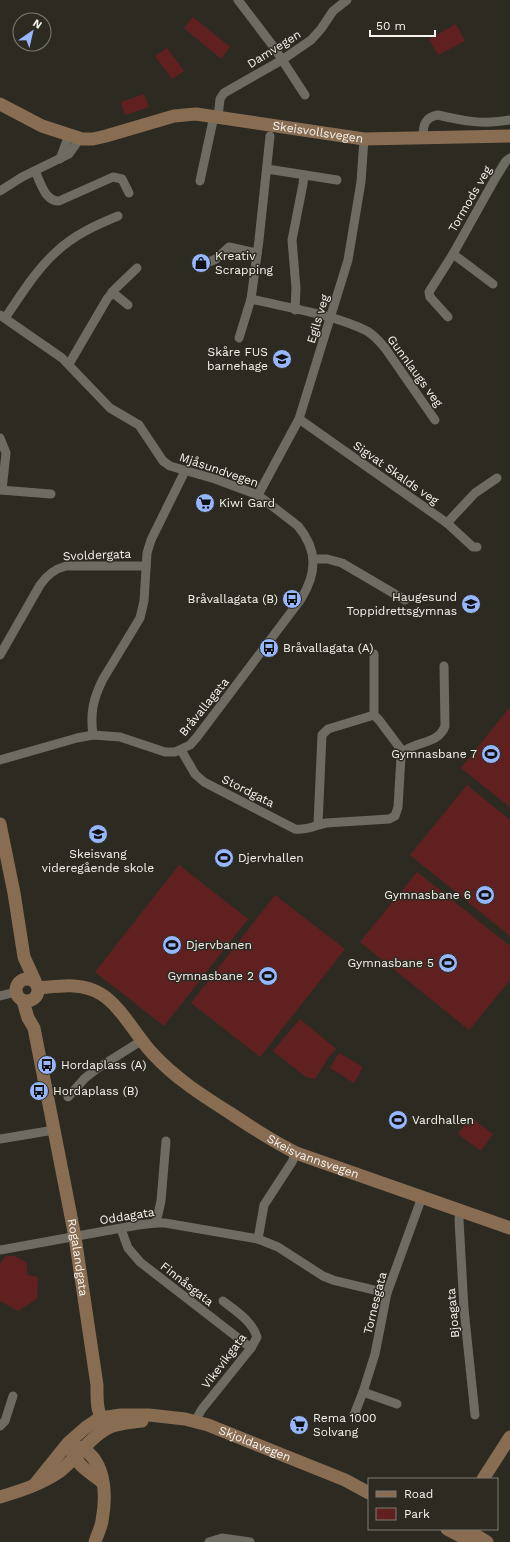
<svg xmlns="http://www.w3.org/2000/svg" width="510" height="1542" font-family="'Work Sans',sans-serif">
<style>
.green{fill:#612020}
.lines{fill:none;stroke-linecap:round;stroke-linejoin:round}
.street{stroke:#6e6b62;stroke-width:9}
.secondary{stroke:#886d53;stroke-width:13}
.labels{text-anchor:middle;stroke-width:3;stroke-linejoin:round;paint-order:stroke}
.street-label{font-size:12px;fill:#f6f4ef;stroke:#2d2a22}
.poi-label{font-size:12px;fill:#f6f4ef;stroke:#2d2a22;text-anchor:start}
</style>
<rect width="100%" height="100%" fill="#2d2a22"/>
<g class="green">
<polygon points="193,17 230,47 221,59 184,28"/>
<polygon points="456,24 465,41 438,55 429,39"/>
<polygon points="167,48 184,71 172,79 155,56"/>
<polygon points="144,94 149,107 125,115 121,102"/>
<polygon points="510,707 510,807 461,768"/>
<polygon points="467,785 510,820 510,936 410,855"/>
<polygon points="179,865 248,919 164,1026 95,972"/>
<polygon points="417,872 510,946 510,980 469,1030 360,942"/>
<polygon points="275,895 345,949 260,1057 191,1003"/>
<polygon points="300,1019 336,1049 330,1055 315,1079 306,1077 273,1051"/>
<polygon points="339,1053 363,1067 354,1083 330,1068"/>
<polygon points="470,1117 493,1134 481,1151 458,1134"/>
<polygon points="6,1256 14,1256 26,1262 28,1275 38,1277 37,1299 18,1311 0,1301 0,1264"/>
</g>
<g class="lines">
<g class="street">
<polyline points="238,0 273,46 305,95"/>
<polyline points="218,117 220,99 224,93 282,60 311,40 321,29 333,11 347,0"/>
<path d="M423 137C423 125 425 117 438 115 463 121 485 125 510 120"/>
<polyline points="60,159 69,135"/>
<polyline points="267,169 337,180"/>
<path d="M35 171C40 181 45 202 59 201L113 177 122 179 129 193"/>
<polyline points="200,181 214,116"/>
<polyline points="0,191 22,177 69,154 76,144 77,138"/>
<polyline points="453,254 493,284"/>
<polyline points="209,262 216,259 229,247 257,253"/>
<polyline points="112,292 128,305"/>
<path d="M251 299C285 307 336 315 367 331 374 335 380 342 385 348L435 420"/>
<polyline points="295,310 296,288 292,240 303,184 304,175"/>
<path d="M0 315 62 358 110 408 139 425 163 461 170 466 215 479 258 495 298 526C318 550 317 573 301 599L197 737 190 745 175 752H165L120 737 93 735 77 738 0 760"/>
<polyline points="448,317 430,297 429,292 453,254 496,177 506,161 510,158"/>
<path d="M5 318C21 295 36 270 56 252 74 235 96 225 118 216"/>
<polyline points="239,338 251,299 259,240 270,136"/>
<polyline points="69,364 107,299 115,289 137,268"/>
<polyline points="299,419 447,523 473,547 477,547"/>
<polyline points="0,438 6,453 2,490"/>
<polyline points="0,490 51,494"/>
<polyline points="258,495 299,419 348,260 361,182 364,139"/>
<polyline points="447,523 475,493 497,478"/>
<polyline points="314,559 327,559 342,563 405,600"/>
<polyline points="374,654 374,715 379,720 403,752"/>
<path d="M0 655 40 585C47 575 54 569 66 566H146"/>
<path d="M93 735C90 713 93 699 103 679L140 618 144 601 147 553 151 540 185 471"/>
<path d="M181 750 195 774 204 782 295 829C306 831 316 825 326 823L389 819 395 816 398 807 401 757 403 752C416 741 439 744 445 726L444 666"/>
<polyline points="318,824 322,735 328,729 374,715"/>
<polyline points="0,996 16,992"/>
<polyline points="68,1097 85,1078 98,1068 141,1041"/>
<polyline points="0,1139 54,1130"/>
<polyline points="460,1210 459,1220 464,1309 475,1415"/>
<polyline points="156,1223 161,1201 166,1141"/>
<polyline points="121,1229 128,1248 140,1262 251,1348"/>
<polyline points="258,1239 264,1205 292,1162 296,1153"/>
<polyline points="0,1250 138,1225 156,1223 165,1223 258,1239 278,1247 323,1276 333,1280 387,1293"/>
<polyline points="363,1392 397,1404"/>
<polyline points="354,1415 363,1392 375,1354 387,1293 422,1197"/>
<path d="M195 1421 202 1409 251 1348 257 1337C252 1321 236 1311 223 1301"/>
<polyline points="0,1426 5,1421 13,1396"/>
<polyline points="209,1542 222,1538 250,1542"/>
</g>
<g class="secondary">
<path id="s1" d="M0 104 42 126 82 139H93L106 136 174 116 196 114 364 139 510 136"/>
<polyline points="0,824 14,893 24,957 35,981"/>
<circle cx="27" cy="990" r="11"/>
<path id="s2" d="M39 988C60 986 82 982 101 994 121 1006 136 1036 153 1054 175 1078 203 1096 230 1113 248 1125 266 1137 285 1147L296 1153 510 1228"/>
<path id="s3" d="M23 1001 28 1018 34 1028 75 1237 97 1385C97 1403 96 1413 108 1428"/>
<path d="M76 1446C106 1456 107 1494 102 1521 101 1528 97 1535 95 1542"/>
<path d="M71 1450C78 1467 90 1472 103 1483"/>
<polyline points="483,1479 510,1437"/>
<path id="s4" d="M35 1484 68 1443 85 1428 100 1418 121 1415H149L185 1419 208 1425 345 1480 369 1493"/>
<path d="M0 1497C20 1491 42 1484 59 1472 76 1459 88 1439 106 1429 114 1424 133 1422 142 1421"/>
<polyline points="447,1529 472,1542"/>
<polyline points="466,1529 487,1542"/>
</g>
</g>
<defs>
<symbol id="shop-disc" viewBox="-11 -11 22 22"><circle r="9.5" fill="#96b6fd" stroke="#2d2a22"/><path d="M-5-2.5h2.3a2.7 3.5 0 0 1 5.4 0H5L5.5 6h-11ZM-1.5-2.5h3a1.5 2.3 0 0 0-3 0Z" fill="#111"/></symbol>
<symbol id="school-disc" viewBox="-11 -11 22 22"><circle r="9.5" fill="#96b6fd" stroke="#2d2a22"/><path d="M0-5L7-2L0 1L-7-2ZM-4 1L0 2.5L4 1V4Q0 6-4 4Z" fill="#111"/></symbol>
<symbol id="supermarket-disc" viewBox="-11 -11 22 22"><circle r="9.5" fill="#96b6fd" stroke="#2d2a22"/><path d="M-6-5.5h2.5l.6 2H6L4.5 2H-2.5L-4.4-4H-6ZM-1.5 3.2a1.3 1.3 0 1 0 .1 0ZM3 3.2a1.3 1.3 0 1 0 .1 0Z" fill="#111"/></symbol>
<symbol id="bus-disc" viewBox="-11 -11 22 22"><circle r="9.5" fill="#96b6fd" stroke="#2d2a22"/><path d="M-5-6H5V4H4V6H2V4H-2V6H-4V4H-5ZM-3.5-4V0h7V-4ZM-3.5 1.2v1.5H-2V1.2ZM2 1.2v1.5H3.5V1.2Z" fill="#111"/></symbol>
<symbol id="stadium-disc" viewBox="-11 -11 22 22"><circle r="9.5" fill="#96b6fd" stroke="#2d2a22"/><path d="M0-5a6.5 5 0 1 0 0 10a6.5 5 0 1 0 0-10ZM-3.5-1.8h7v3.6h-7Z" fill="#111"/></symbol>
</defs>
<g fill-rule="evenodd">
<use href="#shop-disc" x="190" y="252" width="22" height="22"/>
<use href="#school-disc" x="271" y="348" width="22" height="22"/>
<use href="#supermarket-disc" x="194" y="492" width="22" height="22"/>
<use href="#bus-disc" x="281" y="588" width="22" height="22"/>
<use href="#school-disc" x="460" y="593" width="22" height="22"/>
<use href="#bus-disc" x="258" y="637" width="22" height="22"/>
<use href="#stadium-disc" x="480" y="743" width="22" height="22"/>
<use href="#school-disc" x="87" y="823" width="22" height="22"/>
<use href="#stadium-disc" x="213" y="847" width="22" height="22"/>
<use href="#stadium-disc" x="474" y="884" width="22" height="22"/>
<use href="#stadium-disc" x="161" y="934" width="22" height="22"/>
<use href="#stadium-disc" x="437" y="952" width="22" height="22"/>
<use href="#stadium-disc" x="257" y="965" width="22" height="22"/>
<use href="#bus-disc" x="36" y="1054" width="22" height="22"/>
<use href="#bus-disc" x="28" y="1080" width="22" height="22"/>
<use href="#stadium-disc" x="387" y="1109" width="22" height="22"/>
<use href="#supermarket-disc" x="288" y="1414" width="22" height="22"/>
</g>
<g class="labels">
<g class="street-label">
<text transform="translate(274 49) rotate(-32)" y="4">Damvegen</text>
<text dy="4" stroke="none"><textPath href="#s1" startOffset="330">Skeisvollsvegen</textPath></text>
<text transform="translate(470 199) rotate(-60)" y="4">Tormods veg</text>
<text transform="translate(318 319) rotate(-73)" y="4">Egils veg</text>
<text transform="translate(415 371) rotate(54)" y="4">Gunnlaugs veg</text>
<text transform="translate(219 470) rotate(19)" y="4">Mjåsundvegen</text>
<text transform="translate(396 473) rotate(35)" y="4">Sigvat Skalds veg</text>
<text transform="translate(97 555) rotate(-2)" y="4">Svoldergata</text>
<text transform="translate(204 707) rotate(-51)" y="4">Bråvallagata</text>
<text transform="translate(248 791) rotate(27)" y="4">Stordgata</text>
<text dy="4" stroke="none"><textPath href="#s2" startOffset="335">Skeisvannsvegen</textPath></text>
<text transform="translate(127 1216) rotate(-9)" y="4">Oddagata</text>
<text dy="4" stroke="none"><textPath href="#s3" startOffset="263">Rogalandgata</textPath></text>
<text transform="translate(187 1284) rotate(38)" y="4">Finnåsgata</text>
<text transform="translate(375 1303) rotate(-76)" y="4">Tornesgata</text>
<text transform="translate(453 1313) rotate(-95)" y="4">Bjoagata</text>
<text transform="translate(224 1361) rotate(-53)" y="4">Vikevikgata</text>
<text dy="4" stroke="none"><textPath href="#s4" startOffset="253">Skjoldavegen</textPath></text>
</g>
<g class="poi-label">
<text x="215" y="260">Kreativ<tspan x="215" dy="14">Scrapping</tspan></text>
<text x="268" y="356" text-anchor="end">Skåre FUS<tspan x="268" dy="14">barnehage</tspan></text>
<text x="219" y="507">Kiwi Gard</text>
<text x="457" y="601" text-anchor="end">Haugesund<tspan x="457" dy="14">Toppidrettsgymnas</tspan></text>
<text x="278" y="603" text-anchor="end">Bråvallagata (B)</text>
<text x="283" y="652">Bråvallagata (A)</text>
<text x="477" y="758" text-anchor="end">Gymnasbane 7</text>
<text x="98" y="858" text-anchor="middle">Skeisvang<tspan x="98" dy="14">videregående skole</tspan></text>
<text x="238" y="862">Djervhallen</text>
<text x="471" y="899" text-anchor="end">Gymnasbane 6</text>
<text x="186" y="949">Djervbanen</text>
<text x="434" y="967" text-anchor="end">Gymnasbane 5</text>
<text x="254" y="980" text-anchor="end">Gymnasbane 2</text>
<text x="61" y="1069">Hordaplass (A)</text>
<text x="53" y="1095">Hordaplass (B)</text>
<text x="412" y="1124">Vardhallen</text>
<text x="313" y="1422">Rema 1000<tspan x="313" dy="14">Solvang</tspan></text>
</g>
</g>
<rect x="368" y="1478" width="130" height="52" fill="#2d2a22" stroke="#7d7b74"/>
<rect x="376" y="1491" width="20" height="6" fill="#886d53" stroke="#7d7b74"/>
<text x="404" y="1498" font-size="12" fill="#f6f4ef">Road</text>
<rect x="376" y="1508" width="20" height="12" fill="#612020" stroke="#7d7b74"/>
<text x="404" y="1518" font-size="12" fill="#f6f4ef">Park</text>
<g transform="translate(32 32) rotate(34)"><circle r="19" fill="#2d2a22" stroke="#7d7b74"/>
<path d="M0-3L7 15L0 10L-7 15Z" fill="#96b6fd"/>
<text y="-6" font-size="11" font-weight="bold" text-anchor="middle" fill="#f6f4ef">N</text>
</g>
<path d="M370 30v6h65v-6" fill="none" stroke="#f6f4ef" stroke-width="2"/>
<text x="376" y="30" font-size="12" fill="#f6f4ef" stroke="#2d2a22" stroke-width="3" paint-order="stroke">50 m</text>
</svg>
